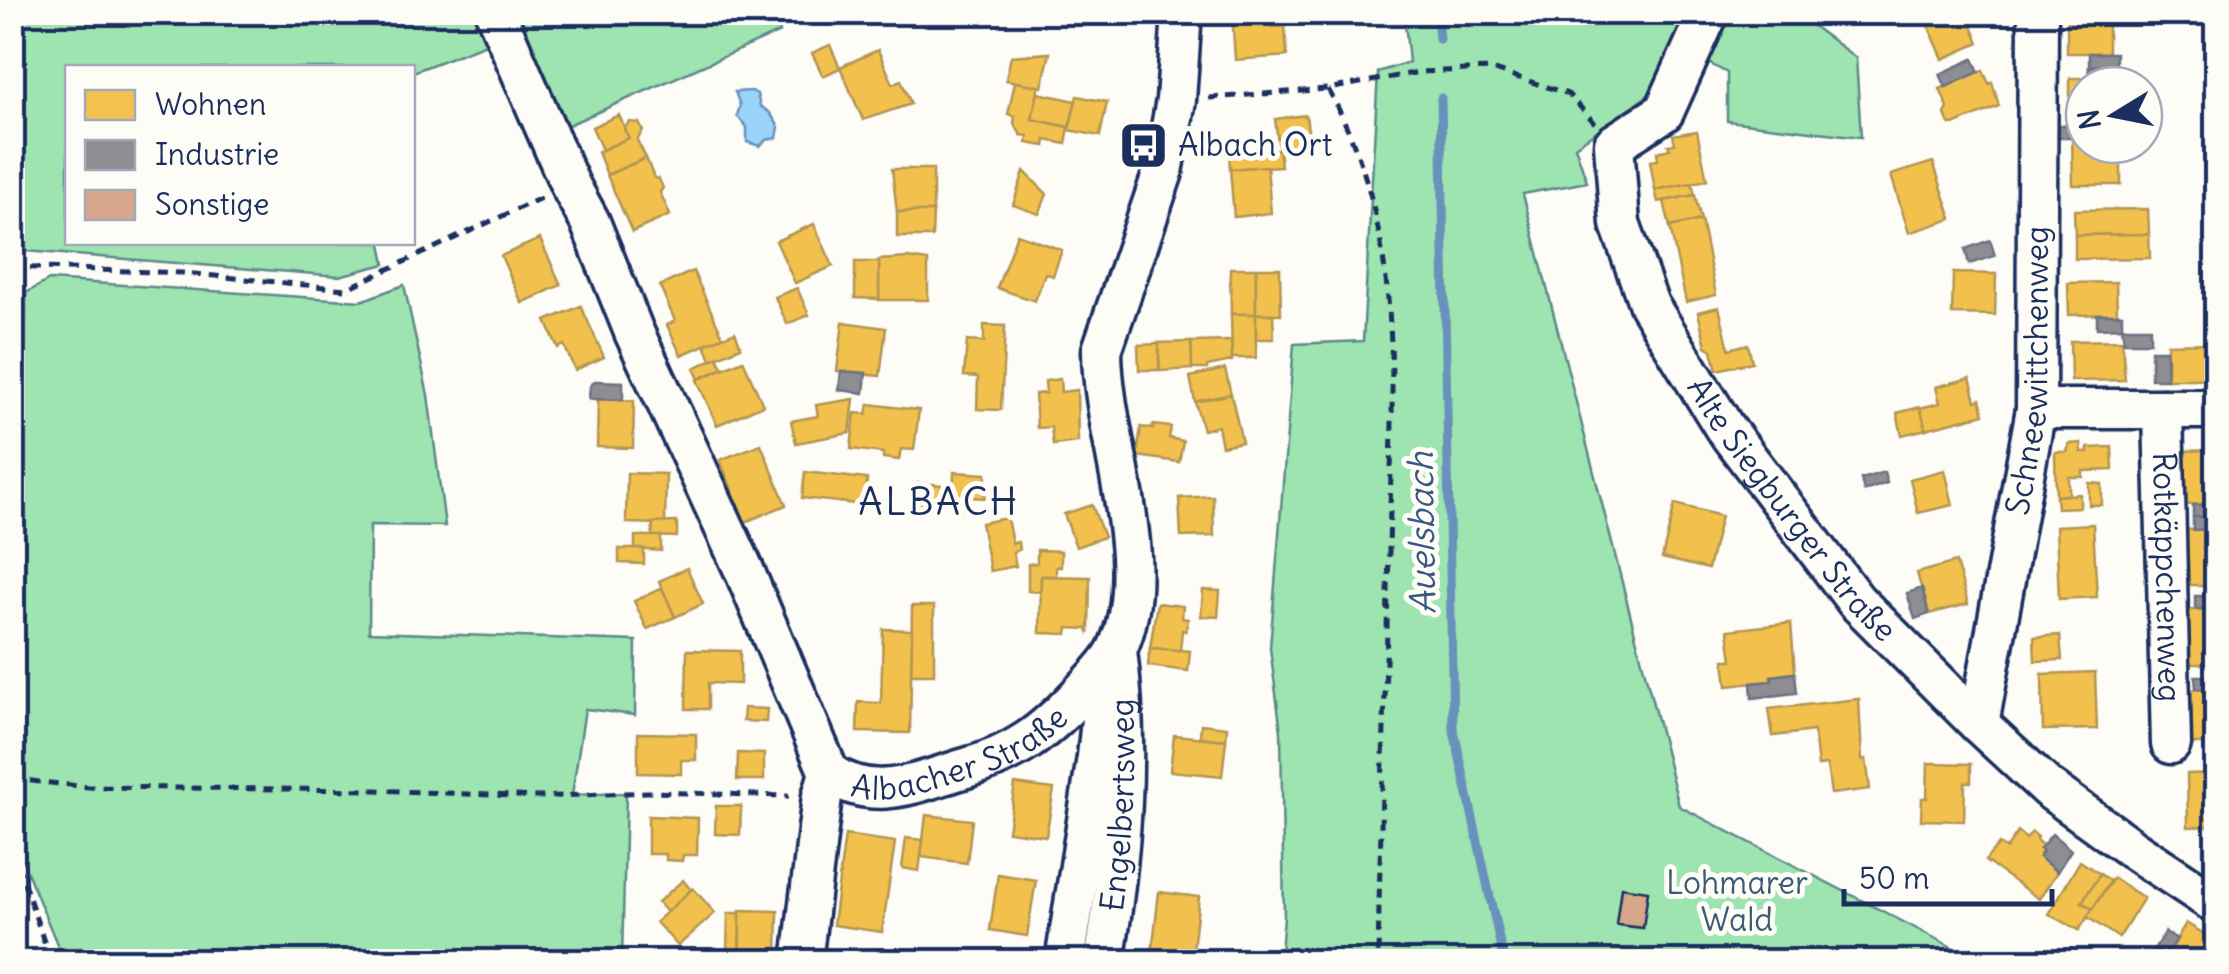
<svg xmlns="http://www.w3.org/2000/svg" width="2229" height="974" font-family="Delius,sans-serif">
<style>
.green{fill:#9de4b1;stroke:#5c8a88;stroke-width:2.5}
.water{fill:#9ad4fa;stroke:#6792bc;stroke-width:2.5}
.homes{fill:#f2c14e;stroke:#b29553;stroke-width:2.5}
.industry{fill:#8d8d92;stroke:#6b7182;stroke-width:2.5}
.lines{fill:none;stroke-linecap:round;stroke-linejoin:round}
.stream{stroke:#6792bc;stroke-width:9}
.building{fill:#d8a68b;stroke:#1b2f5e;stroke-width:2.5}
.minor-casing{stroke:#1b2f5e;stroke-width:45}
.path{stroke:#1b2f5e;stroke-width:5;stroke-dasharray:10 8;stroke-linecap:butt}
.minor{stroke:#fdfcf7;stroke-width:38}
.labels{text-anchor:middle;stroke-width:10;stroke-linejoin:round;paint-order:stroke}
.poi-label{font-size:32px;fill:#1b2f5e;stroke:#fdfcf7;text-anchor:start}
.street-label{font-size:32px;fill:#1b2f5e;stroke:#fdfcf7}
.park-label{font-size:32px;fill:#3c5c73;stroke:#fdfcf7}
.water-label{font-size:35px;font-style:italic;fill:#3b5885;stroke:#fdfcf7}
.quarter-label{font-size:38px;letter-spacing:2.5px;fill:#1b2f5e;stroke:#fdfcf7}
</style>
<rect width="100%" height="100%" fill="#fdfcf7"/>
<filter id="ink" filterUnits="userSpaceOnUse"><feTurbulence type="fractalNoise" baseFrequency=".01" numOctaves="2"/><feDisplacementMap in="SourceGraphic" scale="20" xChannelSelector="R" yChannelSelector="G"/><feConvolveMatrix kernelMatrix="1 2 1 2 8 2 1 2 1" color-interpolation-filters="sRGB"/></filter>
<g filter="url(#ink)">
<g class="green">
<polygon points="12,13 480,13 494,41 413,72 412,68 68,68 68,242 381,243 385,264 339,276 13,250"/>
<polygon points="508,13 773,13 780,32 559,129"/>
<polygon points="1404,13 1810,13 1809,23 1856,58 1861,137 1727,121 1727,73 1701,59 1575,146 1587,182 1523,194 1679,806 1979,961 1280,962 1284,918 1281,732 1270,648 1294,344 1363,341 1378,72 1409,62"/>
<polygon points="49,280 361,301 404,285 428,395 445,526 370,525 369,632 636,641 635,715 585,709 572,795 626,793 622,961 64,961 18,850 15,776 26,293"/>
</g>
<polygon class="water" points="752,91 757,94 760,106 770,113 779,127 777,138 766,140 760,146 747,142 747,127 737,116 740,105 735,92"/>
<g class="homes">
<polygon points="1232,12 1271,12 1272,27 1285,26 1287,56 1235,60"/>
<polygon points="1966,12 1979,43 1943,59 1923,13"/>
<rect x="2067" y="16" width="41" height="37"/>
<polygon points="830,45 840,68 823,76 812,53"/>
<polygon points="878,50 893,84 901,80 911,104 863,120 840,67"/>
<polygon points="1050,53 1042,87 1006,80 1011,56"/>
<polygon points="1983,70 1989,84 1992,82 1999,106 1954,125 1949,124 1945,114 1948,108 1940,89"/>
<polygon points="2070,78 2124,78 2128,85 2084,85 2084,113 2070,113"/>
<polygon points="1015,82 1039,86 1032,119 1069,127 1066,144 1046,140 1045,146 1027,143 1028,136 1021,135 1014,123 1015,116 1008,114"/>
<polygon points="1038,93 1076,101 1069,127 1032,119"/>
<polygon points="1077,96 1107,102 1100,136 1069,130"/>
<polygon points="619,115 629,138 602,150 592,127"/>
<polygon points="1306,115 1310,145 1279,149 1275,119"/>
<polygon points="629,122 639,123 643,131 637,140 646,158 607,175 598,152 629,138 624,129"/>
<polygon points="1697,131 1707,180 1655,190 1650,161 1658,160 1657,152 1670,149 1668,145 1675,144 1673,135"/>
<polygon points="2072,138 2084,138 2084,145 2121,145 2121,185 2073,185"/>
<polygon points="1279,149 1281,166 1230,169 1229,152"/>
<polygon points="646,158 654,178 659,179 663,188 660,192 670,215 632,232 607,175"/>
<polygon points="1933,162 1952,219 1909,233 1891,175"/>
<polygon points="1267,166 1271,213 1234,217 1230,169"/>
<polygon points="892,169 933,169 933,212 897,212"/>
<polygon points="1024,171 1047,194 1039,214 1013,205"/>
<polygon points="1692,183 1695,195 1658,202 1655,190"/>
<polygon points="1695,195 1701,220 1670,227 1664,201"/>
<polygon points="2148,209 2149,234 2075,235 2074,210"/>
<polygon points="897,212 933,212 932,237 897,237"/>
<polygon points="1701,220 1716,295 1686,302 1670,227"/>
<polygon points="814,224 833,266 795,283 776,241"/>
<polygon points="1017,234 1062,250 1053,276 1045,273 1035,301 997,288"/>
<polygon points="2149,234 2150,258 2075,259 2075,235"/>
<polygon points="540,239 561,285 522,303 501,256"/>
<polygon points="908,258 928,261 928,300 879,300 879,260"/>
<polygon points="855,262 879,262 879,299 855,298"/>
<polygon points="1230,268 1256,268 1256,314 1231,314"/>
<polygon points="1256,268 1280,268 1281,314 1256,314"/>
<polygon points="693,271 723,337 681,355 667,325 675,321 660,286"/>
<polygon points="1953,273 1996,274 1995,315 1952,314"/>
<polygon points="2116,282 2117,314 2069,315 2068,283"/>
<polygon points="797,288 809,315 787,324 775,297"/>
<polygon points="581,306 604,357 575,370 564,345 558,348 546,321"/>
<polygon points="1719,307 1729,349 1748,344 1752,362 1717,370 1712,350 1706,346 1698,312"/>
<polygon points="1231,314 1256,314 1256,358 1232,358"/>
<polygon points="1256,314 1273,314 1274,339 1256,339"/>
<polygon points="843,322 886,328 880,376 837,371"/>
<polygon points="984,325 1005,326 1001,410 977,409 978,377 964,376 967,341 984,342"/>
<polygon points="735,332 741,347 711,360 705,344"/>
<polygon points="2122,340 2125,380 2071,381 2070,341"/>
<polygon points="1231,341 1232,361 1207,366 1207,369 1192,369 1191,342"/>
<polygon points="1191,342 1192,369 1160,371 1158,343"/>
<polygon points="2214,343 2214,379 2167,379 2167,344"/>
<polygon points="1159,344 1159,370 1139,370 1138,345"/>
<polygon points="717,357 723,368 699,379 694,368"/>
<polygon points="743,360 763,405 717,425 697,380"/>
<polygon points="1225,369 1231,394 1195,402 1190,377"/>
<polygon points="1970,378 1976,401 1980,399 1984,414 1926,429 1920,408 1940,403 1936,387"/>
<polygon points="1060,379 1061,392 1077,390 1078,442 1053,445 1051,427 1037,428 1035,394 1046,393 1045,381"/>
<polygon points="1231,394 1242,442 1222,446 1218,426 1203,430 1195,402"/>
<polygon points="598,399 634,401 633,448 597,447"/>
<polygon points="854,399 850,433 796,443 791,421 818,416 816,405"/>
<polygon points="869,404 919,410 914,450 901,449 899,460 883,458 883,453 851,449 855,413 867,414"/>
<polygon points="1920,407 1926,429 1902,435 1897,413"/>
<polygon points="1153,425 1171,427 1169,438 1183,441 1179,462 1137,456 1141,427 1153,429"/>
<polygon points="2081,443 2082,452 2088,452 2088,448 2112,447 2113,470 2083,471 2083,477 2069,477 2069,495 2056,496 2055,452 2067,452 2069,444"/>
<polygon points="761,444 786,505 745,522 720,460"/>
<polygon points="2216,450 2216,504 2185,505 2184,451"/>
<polygon points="1945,470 1953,505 1918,513 1910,479"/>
<polygon points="805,472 867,479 865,505 802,498"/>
<polygon points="954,472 986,474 985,498 969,497 969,508 953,508"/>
<polygon points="627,473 666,474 665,524 626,523"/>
<polygon points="918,483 942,485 941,501 916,506"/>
<polygon points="2089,483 2102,484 2102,505 2089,505"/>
<polygon points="2080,494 2080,507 2057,508 2056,496"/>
<polygon points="1213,496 1214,536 1181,537 1179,498"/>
<polygon points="1675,504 1721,516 1708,569 1662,558"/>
<polygon points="1092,505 1104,537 1076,547 1064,514"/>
<polygon points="1007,518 1012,543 1018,542 1019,550 1013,552 1016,566 990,571 981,523"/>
<polygon points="677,522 677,537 652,536 653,523"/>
<polygon points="2093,524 2097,597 2059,599 2056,526"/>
<polygon points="2216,529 2216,585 2186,585 2185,530"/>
<polygon points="635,536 661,536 661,551 635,549"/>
<polygon points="619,549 644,549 644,564 619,563"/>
<polygon points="1037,550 1061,551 1061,567 1056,567 1056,576 1041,576 1041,592 1028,591 1028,564 1037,563"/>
<polygon points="1956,562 1968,604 1929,614 1917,573"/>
<polygon points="687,568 703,604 675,617 659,581"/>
<polygon points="1041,576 1090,577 1089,634 1087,629 1068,628 1067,634 1040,633"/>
<polygon points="662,588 675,617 647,629 634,601"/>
<polygon points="1203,590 1220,591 1218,617 1201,616"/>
<polygon points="1157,603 1183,606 1182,618 1188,619 1186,631 1182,630 1180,651 1150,648"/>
<polygon points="912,606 934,606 934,674 911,674"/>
<polygon points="2216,609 2216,664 2187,664 2186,610"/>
<polygon points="1791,623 1795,673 1771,676 1772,681 1727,686 1724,660 1732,660 1728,630"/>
<polygon points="883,629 912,630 910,733 857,732 858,702 881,703"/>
<polygon points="2060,635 2062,660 2035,661 2034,637"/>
<polygon points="1150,648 1190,651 1188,671 1148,666"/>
<polygon points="687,650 740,651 740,684 708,683 708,709 686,709"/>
<polygon points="2095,672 2097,729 2043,730 2042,674"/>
<polygon points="2216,689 2216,744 2189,744 2187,690"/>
<polygon points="1859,699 1862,760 1866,759 1870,789 1831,794 1827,765 1818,766 1814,731 1773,736 1769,709"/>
<polygon points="744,708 767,709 766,722 743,721"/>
<polygon points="1201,724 1227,727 1226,740 1200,737"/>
<polygon points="638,733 696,734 696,760 681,760 681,774 638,773"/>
<polygon points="1174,735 1226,740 1222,776 1170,771"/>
<polygon points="738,753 764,754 764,780 737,780"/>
<polygon points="1928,763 1971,764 1971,782 1965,782 1964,821 1921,820 1922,798 1927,798"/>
<polygon points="2216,773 2216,826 2188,827 2187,774"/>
<polygon points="1015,784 1054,789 1046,836 1008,831"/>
<polygon points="716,806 741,806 740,835 715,834"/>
<polygon points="926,815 972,820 967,863 921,857"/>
<polygon points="648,816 698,818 697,855 683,855 682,861 666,860 666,854 648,854"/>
<polygon points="2018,832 2026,839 2032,832 2038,837 2036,840 2043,846 2040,849 2043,851 2039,857 2057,872 2039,899 1985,861 1999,844 2006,849"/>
<polygon points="845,835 895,842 882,932 833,925"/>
<polygon points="906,838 923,840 919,871 902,868"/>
<polygon points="2080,861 2100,874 2082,902 2093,909 2079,930 2049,914"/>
<polygon points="998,874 1036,880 1027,936 990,930"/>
<polygon points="2100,874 2110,881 2093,909 2082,902"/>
<polygon points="2113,878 2144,898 2119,938 2087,917"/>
<polygon points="683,880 691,890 667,912 658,902"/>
<polygon points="693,888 715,913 678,946 656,922"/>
<polygon points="1159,892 1199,897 1192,958 1173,956 1172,962 1146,962 1147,952 1152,953"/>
<polygon points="740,910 778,911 777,955 771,955 771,961 746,960 746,954 740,954"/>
<polygon points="728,913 740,913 739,951 727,951"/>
<polygon points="2186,923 2216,941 2216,962 2171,962 2165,958"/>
</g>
<g class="industry">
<rect x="2089" y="53" width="27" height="13"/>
<polygon points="1973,59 1979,72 1946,87 1940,74"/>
<polygon points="2089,66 2116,66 2116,78 2088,78"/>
<rect x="2055" y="125" width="29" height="13"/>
<polygon points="1990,240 1995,256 1969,264 1965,249"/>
<polygon points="2097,314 2122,314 2122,327 2097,328"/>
<polygon points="2122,327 2150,327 2150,342 2124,342"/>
<polygon points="2151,350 2166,350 2167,379 2151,379"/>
<polygon points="841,371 866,373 864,393 839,390"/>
<polygon points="595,381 623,382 623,400 589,399 590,386"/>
<polygon points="1884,472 1887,483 1864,491 1861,479"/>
<polygon points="2216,504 2216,517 2193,517 2193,505"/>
<polygon points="2193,517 2216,517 2216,529 2193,530"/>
<polygon points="1922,588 1929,614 1915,619 1907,593"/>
<rect x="2195" y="596" width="21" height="13"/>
<polygon points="1795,673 1797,693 1752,698 1751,683 1772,681 1771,676"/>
<polygon points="2195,676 2216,676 2216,689 2196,689"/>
<polygon points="2052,834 2071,850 2057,872 2039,857 2043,851 2040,849"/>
<polygon points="2165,932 2177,939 2163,962 2151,954"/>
</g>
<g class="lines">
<g class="stream">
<polyline points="1437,12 1439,39"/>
<polyline points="1441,98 1453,726 1504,962"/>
</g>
</g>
<polygon class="building" points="1621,887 1648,891 1643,928 1616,925"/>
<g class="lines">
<defs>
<g id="minor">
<path id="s1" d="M495 12 570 185 590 222 634 332 744 570 829 773C875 804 917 782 966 768 1016 754 1043 733 1078 696 1091 682 1109 666 1117 649 1157 565 1102 439 1102 350L1163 172 1176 100 1182 12"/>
<path id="s2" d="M1709 12 1664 112 1614 144 1620 224 1649 305 1724 427 1856 601 1979 724 2048 788 2131 848 2216 904"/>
<polyline points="2036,409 2216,409"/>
<path id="s3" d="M2163 409 2171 744"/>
<path id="s4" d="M1979 724 2036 409 2038 12"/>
<polyline points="802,962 822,796 829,773"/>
<polyline points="1065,962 1097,757 1102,711 1100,700"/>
<path id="s5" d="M1104 962C1121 859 1130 754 1117 650"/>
</g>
</defs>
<use href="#minor" class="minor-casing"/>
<g class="path">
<path d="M1328 89C1407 231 1392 394 1389 550 1386 687 1380 824 1378 962"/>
<polyline points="1209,98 1328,89 1419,72 1492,69 1568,94 1595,123"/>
<polyline points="12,267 184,273 346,289 543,197"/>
<polyline points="12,619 16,267"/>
<polyline points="12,779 89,787 375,790 538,797 648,792 789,796"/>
<polyline points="12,848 51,962"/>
</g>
<use href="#minor" class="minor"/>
</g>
</g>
<defs>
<symbol id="bus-square" viewBox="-11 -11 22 22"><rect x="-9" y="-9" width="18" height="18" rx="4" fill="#1b2f5e" stroke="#fdfcf7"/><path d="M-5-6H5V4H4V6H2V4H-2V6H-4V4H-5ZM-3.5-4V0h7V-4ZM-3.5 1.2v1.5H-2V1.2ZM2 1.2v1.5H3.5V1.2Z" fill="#fff"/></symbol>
</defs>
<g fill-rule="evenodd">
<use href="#bus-square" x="1116" y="118" width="55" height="55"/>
</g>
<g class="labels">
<g class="poi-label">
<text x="1178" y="156">Albach Ort</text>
</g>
<g class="street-label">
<text dy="11" stroke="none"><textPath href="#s4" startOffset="358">Schneewittchenweg</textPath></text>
<text dy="11" stroke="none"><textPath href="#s2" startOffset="585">Alte Siegburger Straße</textPath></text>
<text dy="11" stroke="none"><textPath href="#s3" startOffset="168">Rotkäppchenweg</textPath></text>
<text dy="11" stroke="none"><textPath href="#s1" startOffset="972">Albacher Straße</textPath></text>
<text dy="11" stroke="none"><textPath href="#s5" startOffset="158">Engelbertsweg</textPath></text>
</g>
<g class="park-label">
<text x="1737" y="894">Lohmarer<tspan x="1737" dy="37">Wald</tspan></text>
</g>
<g class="water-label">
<text transform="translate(1422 533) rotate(-91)" y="12">Auelsbach</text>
</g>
<g class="quarter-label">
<text x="939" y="515">ALBACH</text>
</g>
</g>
<rect width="2229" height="974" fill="none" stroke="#fdfcf7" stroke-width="50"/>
<rect x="25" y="25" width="2179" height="924" fill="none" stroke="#1b2f5e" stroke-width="4" filter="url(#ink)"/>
<rect x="65" y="65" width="350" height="180" fill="#fdfcf7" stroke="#a3aaba" stroke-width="2.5"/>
<rect x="85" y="90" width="50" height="30" fill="#f2c14e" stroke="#a3aaba" stroke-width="2.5"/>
<text x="155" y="115" font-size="30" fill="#1b2f5e">Wohnen</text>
<rect x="85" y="140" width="50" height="30" fill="#8d8d92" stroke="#a3aaba" stroke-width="2.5"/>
<text x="155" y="165" font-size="30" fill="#1b2f5e">Industrie</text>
<rect x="85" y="190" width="50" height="30" fill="#d8a68b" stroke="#a3aaba" stroke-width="2.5"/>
<text x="155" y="215" font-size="30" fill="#1b2f5e">Sonstige</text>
<g transform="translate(2114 115) rotate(260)"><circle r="48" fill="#fdfcf7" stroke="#a3aaba" stroke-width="2.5"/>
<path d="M0-8L18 38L0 25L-18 38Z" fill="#1b2f5e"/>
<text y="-15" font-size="28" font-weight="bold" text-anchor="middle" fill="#1b2f5e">N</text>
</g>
<path d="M1844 889v15h208v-15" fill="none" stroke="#1b2f5e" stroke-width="5"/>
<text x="1859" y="889" font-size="30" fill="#1b2f5e" stroke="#fdfcf7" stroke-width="8" paint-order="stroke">50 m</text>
</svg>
